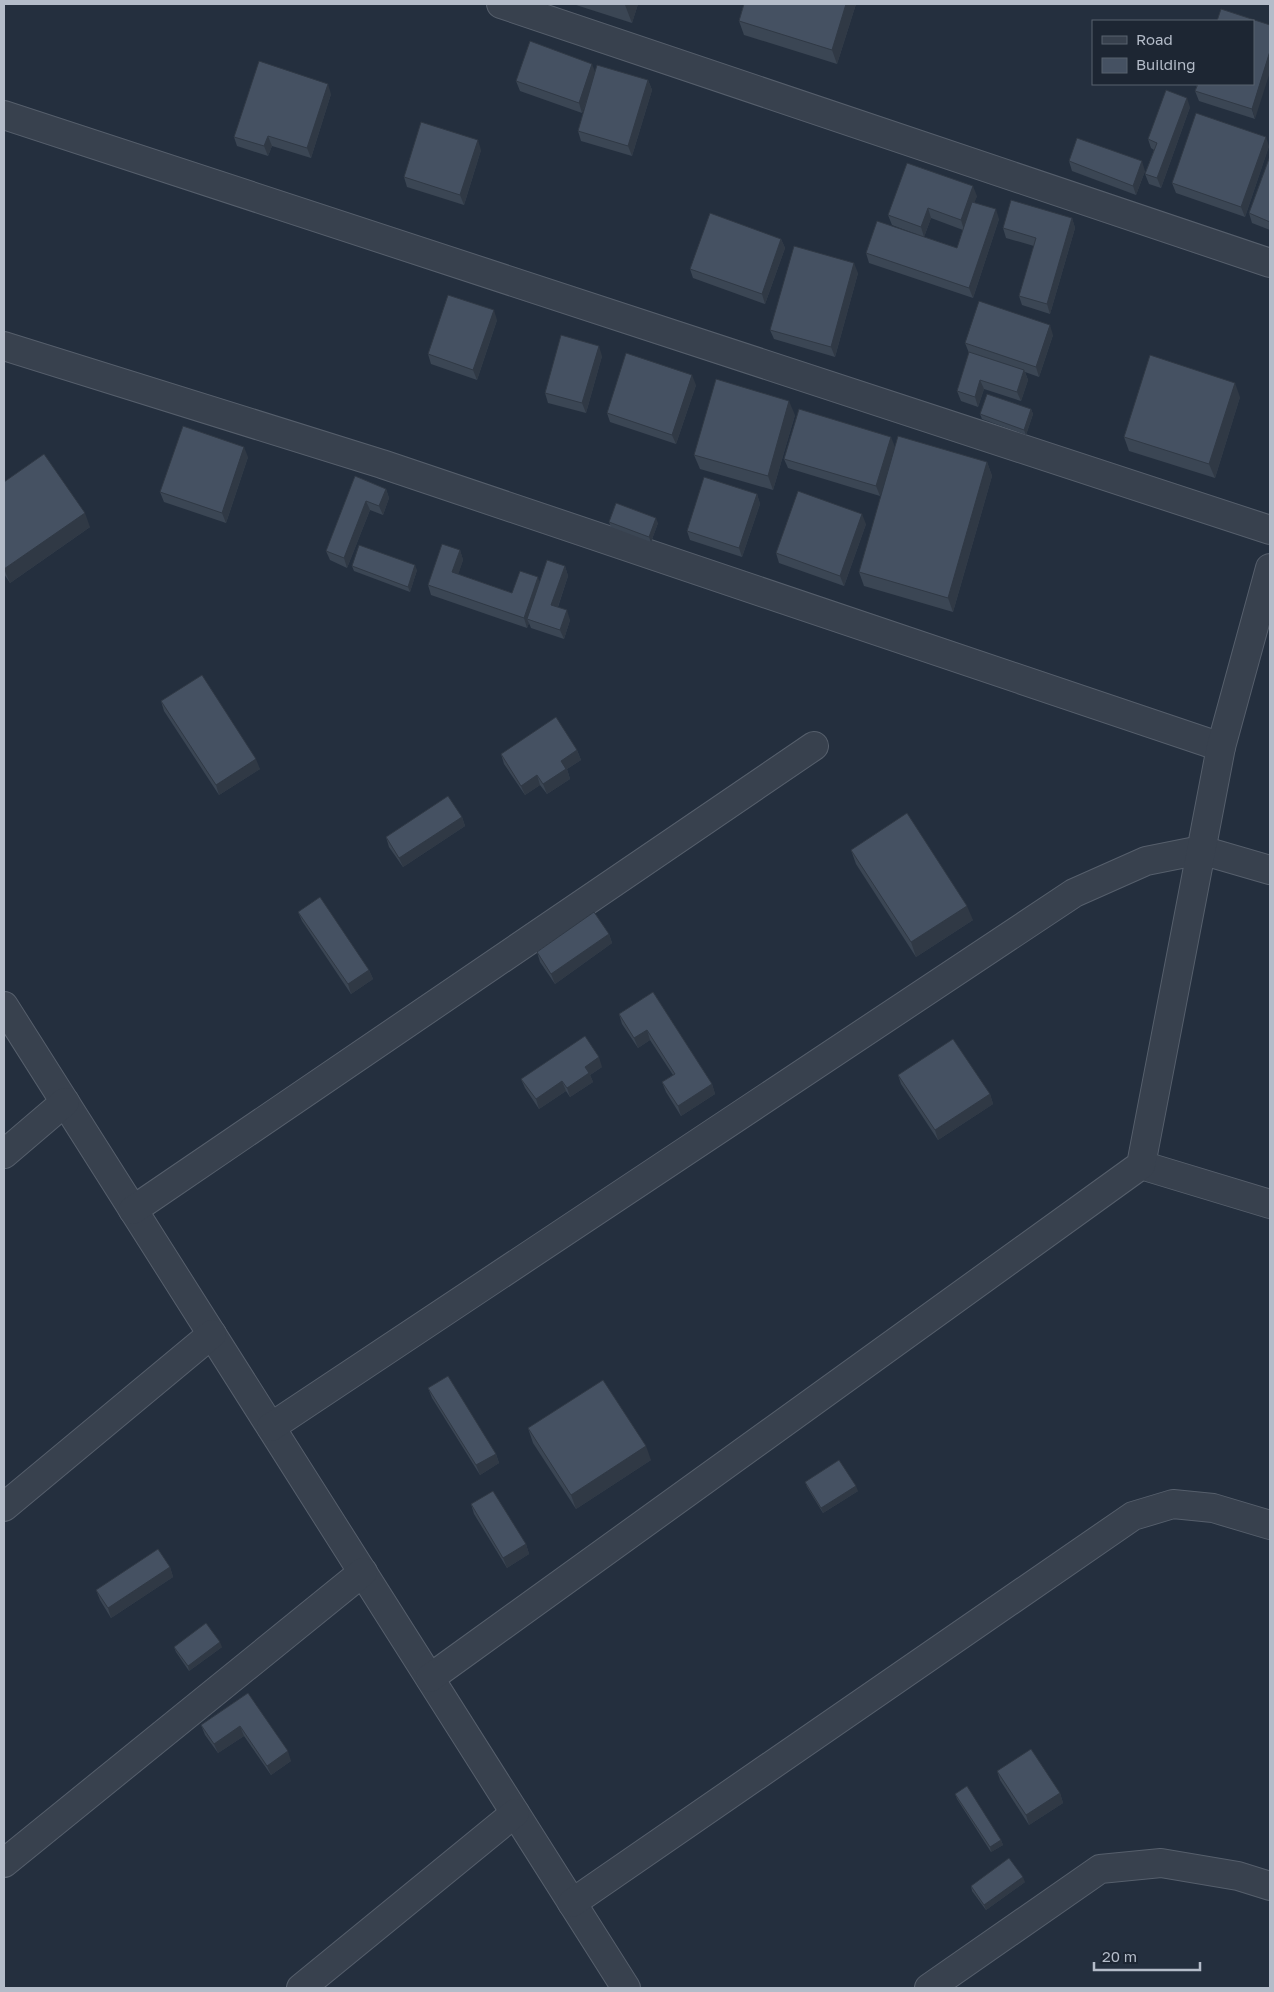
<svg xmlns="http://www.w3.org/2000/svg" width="1274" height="1992" font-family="'Golos Text',sans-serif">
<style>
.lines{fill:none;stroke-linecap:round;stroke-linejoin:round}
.minor-casing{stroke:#565f6c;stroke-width:30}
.minor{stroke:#38414e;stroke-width:28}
.wall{fill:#3b4654;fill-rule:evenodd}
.shaded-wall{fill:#303945}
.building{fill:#455162;stroke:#303945}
</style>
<rect width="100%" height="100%" fill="#242f3e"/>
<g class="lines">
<defs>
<g id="minor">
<polyline points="501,4 1270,263"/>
<polyline points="4,115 1270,530"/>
<polyline points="4,346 382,464 1221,747"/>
<polyline points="4,1006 626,1988"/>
<polyline points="4,1154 65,1102"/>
<polyline points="1141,1165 1270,1204"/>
<polyline points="133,1210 814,746"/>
<polyline points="271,1427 1074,893 1146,861 1201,850 1270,870"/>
<polyline points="4,1507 212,1334"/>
<polyline points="430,1678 1141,1165 1221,747 1270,568"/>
<polyline points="4,1863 363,1572"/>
<polyline points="572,1903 1133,1516 1173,1504 1213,1508 1270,1525"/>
<polyline points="301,1988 515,1813"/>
<polyline points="929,1988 1100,1869 1161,1863 1238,1876 1270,1886"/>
</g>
</defs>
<use href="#minor" class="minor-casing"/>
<use href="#minor" class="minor"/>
</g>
<g class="wall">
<polygon points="573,4 638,4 632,23"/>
<polygon points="744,4 856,4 837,64 744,35 739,21"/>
<polygon points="1221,9 1255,119 1199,101 1195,91"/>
<polygon points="595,72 648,80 652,90 632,156 581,141 578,131 587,101 582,113 520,91 516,81"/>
<polygon points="331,94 311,158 272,146 268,156 237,146 234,137"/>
<polygon points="1190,107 1161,188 1149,184 1145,174 1154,150 1151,148 1148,139"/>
<polygon points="1269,146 1245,217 1176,193 1172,183"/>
<polygon points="481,150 464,205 407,187 404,177"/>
<polygon points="1270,156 1270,230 1252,223 1249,213"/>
<polygon points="1069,161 1145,171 1136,195 1072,171"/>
<path d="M977 196 974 202 999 219 973 298 869 263 866 253 916 234 892 225 888 215ZM931 218 963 230 957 248 924 237Z"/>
<polygon points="1072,218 1075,228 1050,314 1022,305 1019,296 1034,246 1006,238 1003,228"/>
<polygon points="781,239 785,248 765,304 693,278 690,269"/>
<polygon points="858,273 835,357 774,339 770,330"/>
<polygon points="497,320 477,380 431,364 428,354"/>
<polygon points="1053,335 1039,377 1025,372 1028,380 1021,401 984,389 978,407 961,401 957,391 969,353 965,343"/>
<polygon points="602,356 586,413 548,403 545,393"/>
<polygon points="696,385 676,444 610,422 607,413"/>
<polygon points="1240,397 1215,478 1129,451 1124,437"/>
<polygon points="1031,409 1033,414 1026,435 982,419 980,414"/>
<polygon points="795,415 773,490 700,469 694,455"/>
<polygon points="895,447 880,496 788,468 784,459"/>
<polygon points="248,457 226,523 164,502 160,492"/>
<polygon points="987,462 992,476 953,612 864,586 859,572"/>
<polygon points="355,476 386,489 389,498 383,515 370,510 347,568 330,560 326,551"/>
<polygon points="4,482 90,527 10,583 4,574"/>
<polygon points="757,494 760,504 742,557 690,540 687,531"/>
<polygon points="609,522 658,523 651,542 611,527"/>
<polygon points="866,524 844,586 779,563 776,553"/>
<polygon points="460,550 463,560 458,574 512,593 540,582 565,566 568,576 558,607 570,620 564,639 531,628 529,623 527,628 431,595 428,585"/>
<polygon points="352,566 417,570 410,592 354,571"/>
<polygon points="161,701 260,769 219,795 164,711"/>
<polygon points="577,750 581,760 567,769 570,779 547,794 540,785 525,795 504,764 501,754"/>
<polygon points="462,817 465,826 403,867 389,847 386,837"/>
<polygon points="851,850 973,920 916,957 856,864"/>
<polygon points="298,912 369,970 373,979 351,994 302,921"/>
<polygon points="609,934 612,943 555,984 540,962 537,952"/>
<polygon points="653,992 712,1084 715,1094 681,1116 666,1092 662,1082 673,1075 650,1040 638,1048 622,1024 619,1014"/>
<polygon points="602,1067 590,1075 593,1082 570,1097 566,1091 539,1109 525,1088 521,1079"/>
<polygon points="898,1075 990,1094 993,1104 938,1140 901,1084"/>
<polygon points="428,1388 496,1454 499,1463 480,1475 432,1398"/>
<polygon points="528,1428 651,1460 576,1509 533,1443"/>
<polygon points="805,1482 858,1491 823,1513 807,1487"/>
<polygon points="471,1504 526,1544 529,1554 507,1568 474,1514"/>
<polygon points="170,1567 173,1577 111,1618 100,1600 96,1590"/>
<polygon points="174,1647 222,1647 189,1671 176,1652"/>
<polygon points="248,1693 291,1761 271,1775 244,1736 218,1753 205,1735 201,1725"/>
<polygon points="997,1771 1060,1793 1063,1803 1029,1825 1000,1780"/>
<polygon points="955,1794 1001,1840 1003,1845 991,1852 957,1799"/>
<polygon points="1025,1882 986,1910 972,1891 971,1886"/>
</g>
<g class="shaded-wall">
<polygon points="626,4 638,4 632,23 625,5"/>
<polygon points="846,4 856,4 837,64 832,50"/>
<polygon points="1270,51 1270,72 1255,119 1252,109"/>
<polygon points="592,64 596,74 582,113 579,103"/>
<polygon points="648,80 652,90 632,156 628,146"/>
<polygon points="328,84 331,94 311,158 307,148"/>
<polygon points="1187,98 1190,107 1161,188 1157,178"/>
<polygon points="268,136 272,146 268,156 264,146"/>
<polygon points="1266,137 1269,146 1245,217 1241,207"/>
<polygon points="478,140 481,150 464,205 460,195"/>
<polygon points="1142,161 1145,171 1136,195 1133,186"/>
<polygon points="973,186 977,196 964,230 961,220"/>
<polygon points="928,208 931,218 924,237 921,227"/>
<polygon points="996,209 999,219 973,298 969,288"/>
<polygon points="1072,218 1075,228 1050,314 1047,304"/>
<polygon points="781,239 785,248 765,304 762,294"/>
<polygon points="854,263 858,273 835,357 831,347"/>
<polygon points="494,310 497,320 477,380 473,370"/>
<polygon points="1050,325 1053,335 1039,377 1036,367"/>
<polygon points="599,346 602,356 586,413 582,403"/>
<polygon points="1024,370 1028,380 1021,401 1017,392"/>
<polygon points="692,375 696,385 676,444 672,435"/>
<polygon points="980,380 984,389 978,407 975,397"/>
<polygon points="1235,383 1240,397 1215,478 1209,464"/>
<polygon points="789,401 795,415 773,490 768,476"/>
<polygon points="1031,409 1033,414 1026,435 1024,430"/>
<polygon points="891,437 895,447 880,496 876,486"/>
<polygon points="244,447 248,457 226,523 222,513"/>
<polygon points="987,462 992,476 953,612 948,598"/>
<polygon points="386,489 389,498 383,515 379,506"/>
<polygon points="757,494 760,504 742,557 739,548"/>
<polygon points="366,501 370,510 347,568 344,558"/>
<polygon points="85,513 90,527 10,583 4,569"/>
<polygon points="862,514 866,524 844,586 840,576"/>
<polygon points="656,518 658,523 651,542 649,537"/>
<polygon points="460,550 463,560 456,582 452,572"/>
<polygon points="415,565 417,570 410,592 408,587"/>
<polygon points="565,566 568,576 555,615 551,605"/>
<polygon points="538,577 541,587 527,619 529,623 527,628 524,618"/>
<polygon points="567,610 570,620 564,639 560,630"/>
<polygon points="577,750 581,760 567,769 570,779 547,794 543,784 561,761"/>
<polygon points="256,759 260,769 219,795 216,785"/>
<polygon points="537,775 540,785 525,795 521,786"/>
<polygon points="462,817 465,826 403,867 399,858"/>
<polygon points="967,906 973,920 916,957 911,942"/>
<polygon points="609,934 612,943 555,984 551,974"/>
<polygon points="369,970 373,979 351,994 348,984"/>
<polygon points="647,1030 650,1040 638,1048 634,1038"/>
<polygon points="599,1057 602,1067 590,1075 593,1082 570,1097 567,1088 585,1067"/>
<polygon points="562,1081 566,1091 539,1109 536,1099"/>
<polygon points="712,1084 715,1094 681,1116 678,1106"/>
<polygon points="990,1094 993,1104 938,1140 935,1130"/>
<polygon points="646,1446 651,1460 576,1509 571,1495"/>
<polygon points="496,1454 499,1463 480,1475 476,1465"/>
<polygon points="856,1486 858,1491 823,1513 821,1508"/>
<polygon points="526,1544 529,1554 507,1568 503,1558"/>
<polygon points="170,1567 173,1577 111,1618 108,1608"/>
<polygon points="220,1642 222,1647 189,1671 188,1666"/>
<polygon points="240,1726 244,1736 218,1753 214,1744"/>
<polygon points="288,1751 291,1761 271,1775 267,1766"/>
<polygon points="1060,1793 1063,1803 1029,1825 1026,1815"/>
<polygon points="1001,1840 1003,1845 991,1852 990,1847"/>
<polygon points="1023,1877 1025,1882 986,1910 984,1905"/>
</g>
<g class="building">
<polygon points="744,4 846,4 832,50 739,21"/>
<polygon points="1221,9 1270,25 1270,51 1252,109 1195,91 1198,84 1253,84 1253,21 1217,21"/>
<polygon points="530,41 592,64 579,103 516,81"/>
<polygon points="259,61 328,84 307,148 268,136 264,146 234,137"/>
<polygon points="597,65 648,80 628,146 578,131"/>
<polygon points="1166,90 1187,98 1157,178 1145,174 1157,143 1148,139"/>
<polygon points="1196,113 1266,137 1241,207 1172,183"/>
<polygon points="421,122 478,140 460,195 404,177"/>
<polygon points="1077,138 1142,161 1133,186 1069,161"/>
<polygon points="1270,156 1270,222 1249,213"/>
<polygon points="907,163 973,186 961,220 928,208 921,227 888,215"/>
<polygon points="1011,200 1072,218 1047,304 1019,296 1036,238 1003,228"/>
<polygon points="972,202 996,209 969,288 866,253 877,221 957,248"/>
<polygon points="710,213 781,239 762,294 690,269"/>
<polygon points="794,246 854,263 831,347 770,330"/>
<polygon points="448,295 494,310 473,370 428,354"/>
<polygon points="979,301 1050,325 1036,367 965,343"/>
<polygon points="561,335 599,346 582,403 545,393"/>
<polygon points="969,352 1024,370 1017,392 980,380 975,397 957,391"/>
<polygon points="626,353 692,375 672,435 607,413"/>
<polygon points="1150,355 1235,383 1209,464 1124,437"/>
<polygon points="716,379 789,401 768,476 694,455"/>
<polygon points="987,394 1031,409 1024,430 980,414"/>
<polygon points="799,409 891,437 876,486 784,459"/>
<polygon points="183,426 244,447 222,513 160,492"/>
<polygon points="898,436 987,462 948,598 859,572"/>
<polygon points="44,454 85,513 4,569 4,482"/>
<polygon points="355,476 386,489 379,506 366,501 344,558 326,551"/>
<polygon points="704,477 757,494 739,548 687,531"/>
<polygon points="798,491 862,514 840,576 776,553"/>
<polygon points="616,503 656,518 649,537 609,522"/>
<polygon points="442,544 460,550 452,572 512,593 520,571 538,577 524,618 428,585"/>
<polygon points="359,545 415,565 408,587 352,566"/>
<polygon points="547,560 565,566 551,605 567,610 560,630 527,619"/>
<polygon points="202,675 256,759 216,785 161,701"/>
<polygon points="556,717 577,750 561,761 566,769 543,784 537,775 521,786 501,754"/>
<polygon points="448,796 462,817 399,858 386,837"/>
<polygon points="907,813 967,906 911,942 851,850"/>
<polygon points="320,897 369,970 348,984 298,912"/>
<polygon points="594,912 609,934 551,974 537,952"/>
<polygon points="653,992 712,1084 678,1106 662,1082 675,1074 647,1030 634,1038 619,1014"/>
<polygon points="585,1036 599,1057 585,1067 589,1073 567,1088 562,1081 536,1099 521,1079"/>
<polygon points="953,1039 990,1094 935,1130 898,1075"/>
<polygon points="448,1376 496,1454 476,1465 428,1388"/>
<polygon points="603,1380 646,1446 571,1495 528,1428"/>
<polygon points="839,1460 856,1486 821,1508 805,1482"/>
<polygon points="493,1491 526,1544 503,1558 471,1504"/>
<polygon points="158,1549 170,1567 108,1608 96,1590"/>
<polygon points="206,1623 220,1642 188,1666 174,1647"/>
<polygon points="248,1693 288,1751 267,1766 240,1726 214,1744 201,1725"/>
<polygon points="1031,1749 1060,1793 1026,1815 997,1771"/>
<polygon points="967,1786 1001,1840 990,1847 955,1794"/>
<polygon points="1009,1858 1023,1877 984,1905 971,1886"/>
</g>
<rect width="1274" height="1992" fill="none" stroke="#b4bcc9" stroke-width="10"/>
<rect x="1092" y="20" width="162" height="65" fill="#1d2633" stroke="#59626f"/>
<rect x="1102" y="36" width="25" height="8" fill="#38414e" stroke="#59626f"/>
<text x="1136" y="45" font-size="15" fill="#b4bcc9">Road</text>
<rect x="1102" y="58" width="25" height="15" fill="#455162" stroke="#59626f"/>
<text x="1136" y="70" font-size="15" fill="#b4bcc9">Building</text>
<path d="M1094 1962v8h106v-8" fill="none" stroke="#b4bcc9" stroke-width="2.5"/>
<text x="1102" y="1962" font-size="15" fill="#b4bcc9" stroke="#1d2633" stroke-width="4" paint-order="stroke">20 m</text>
</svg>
